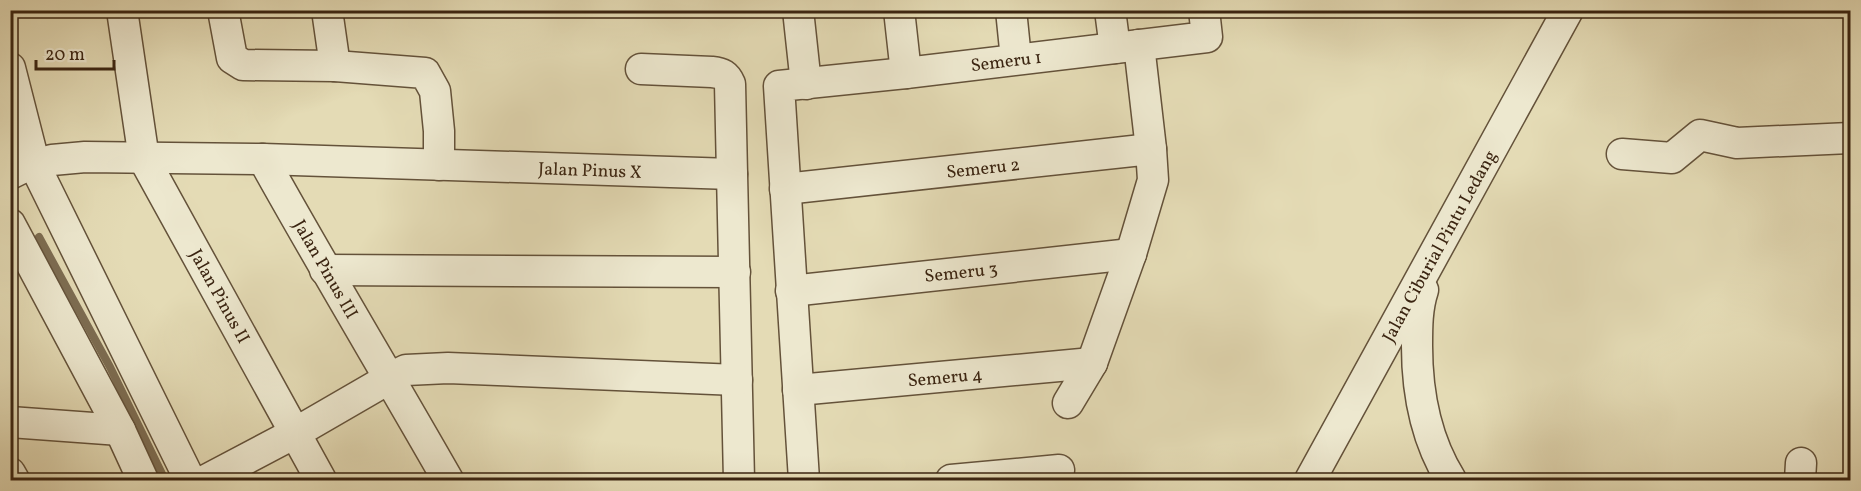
<svg xmlns="http://www.w3.org/2000/svg" width="1861" height="491" font-family="Vollkorn,serif">
<style>
.lines{fill:none;stroke-linecap:round;stroke-linejoin:round}
.stream{stroke:#7d6d52;stroke-width:8}
.building{fill:#928366;stroke:#3a2411;stroke-width:1.5;filter:url(#shadow)}
.minor-casing{stroke:#64523a;stroke-width:33}
.minor{stroke:#ede8cf;stroke-width:30}
.labels{text-anchor:middle;stroke-width:5;stroke-linejoin:round;paint-order:stroke}
.street-label{font-size:18px;fill:#3a2411;stroke:#ede8cf}
</style>
<defs>
<filter id="shadow"><feDropShadow dx="5.5" dy="5.5" stdDeviation="3" flood-color="#0004"/></filter>
</defs>
<rect width="100%" height="100%" fill="#e4dbb5"/>
<filter id="stains"><feTurbulence type="fractalNoise" baseFrequency=".00333" numOctaves="4"/><feColorMatrix values="0 0 0 0 .2 0 0 0 0 .09 0 0 0 0 .02 0 0 0 .5 -.17"/></filter>
<radialGradient id="worn" r=".72"><stop offset=".6" stop-color="#630" stop-opacity="0"/><stop offset="1" stop-color="#630" stop-opacity=".3"/></radialGradient>
<g class="lines">
<polyline class="stream" points="39,237 110,367 165,480"/>
</g>
<polygon class="building" points="1408,475 1417,480 1404,480"/>
<g class="lines">
<defs>
<g id="minor">
<polyline points="122,10 144,159 321,480"/>
<polyline points="223,10 232,58 243,65 335,66 425,73 435,91 439,131 439,165"/>
<polyline points="327,10 335,66"/>
<polyline points="798,10 806,84"/>
<polyline points="899,10 906,73"/>
<polyline points="1011,10 1016,59"/>
<polyline points="1110,10 1115,48"/>
<polyline points="1139,45 1151,149"/>
<polyline points="10,68 35,166 190,480"/>
<polyline points="1622,154 1672,158 1700,135 1737,143 1850,138"/>
<path d="M263 159C323 267 387 373 448 480"/>
<path d="M10 174 22 168 52 160 85 157 263 159 732 174 730 84C726 75 722 73 712 72L641 69"/>
<polyline points="732,174 739,480"/>
<polyline points="785,189 1151,149 1153,180 1131,254 1092,363 1068,403"/>
<polyline points="10,224 120,430 143,480"/>
<polyline points="325,270 735,272"/>
<path d="M1423 290C1417 308 1417 327 1417 346 1417 392 1426 440 1451 480"/>
<polyline points="791,291 1131,254"/>
<polyline points="798,390 1092,363"/>
<polyline points="10,422 120,430"/>
<polyline points="10,473 14,480"/>
<polyline points="206,480 295,433 390,378 406,370 448,368 737,380"/>
<polyline points="804,480 779,86 906,73 1207,37 1204,10"/>
<polyline points="951,480 1059,470"/>
<polyline points="1310,480 1568,10"/>
<polyline points="1800,480 1801,463"/>
</g>
</defs>
<use href="#minor" class="minor-casing"/>
<use href="#minor" class="minor"/>
</g>
<g class="labels">
<g class="street-label">
<text transform="translate(1006 61) rotate(-7)" y="6">Semeru 1</text>
<text transform="translate(983 168) rotate(-6)" y="6">Semeru 2</text>
<text transform="translate(590 170) rotate(2)" y="6">Jalan Pinus X</text>
<text transform="translate(1439 246) rotate(-61)" y="6">Jalan Ciburial Pintu Ledang</text>
<text transform="translate(326 269) rotate(60)" y="6">Jalan Pinus III</text>
<text transform="translate(961 272) rotate(-6)" y="6">Semeru 3</text>
<text transform="translate(220 296) rotate(61)" y="6">Jalan Pinus II</text>
<text transform="translate(945 377) rotate(-5)" y="6">Semeru 4</text>
</g>
</g>
<rect width="1861" height="491" fill="none" stroke="#e4dbb5" stroke-width="36"/>
<rect x="12" y="12" width="1837" height="467" fill="none" stroke="#3a2411" stroke-width="3"/>
<rect x="18" y="18" width="1825" height="455" fill="none" stroke="#3a2411" stroke-width="1.5"/>
<path d="M36 60v9h78v-9" fill="none" stroke="#3a2411" stroke-width="3"/>
<text x="45" y="60" font-size="18" fill="#3a2411" stroke="#ede8cf" stroke-width="4.5" paint-order="stroke">20 m</text>
<rect width="100%" height="100%" filter="url(#stains)"/>
<rect width="100%" height="100%" fill="url(#worn)"/>
</svg>
